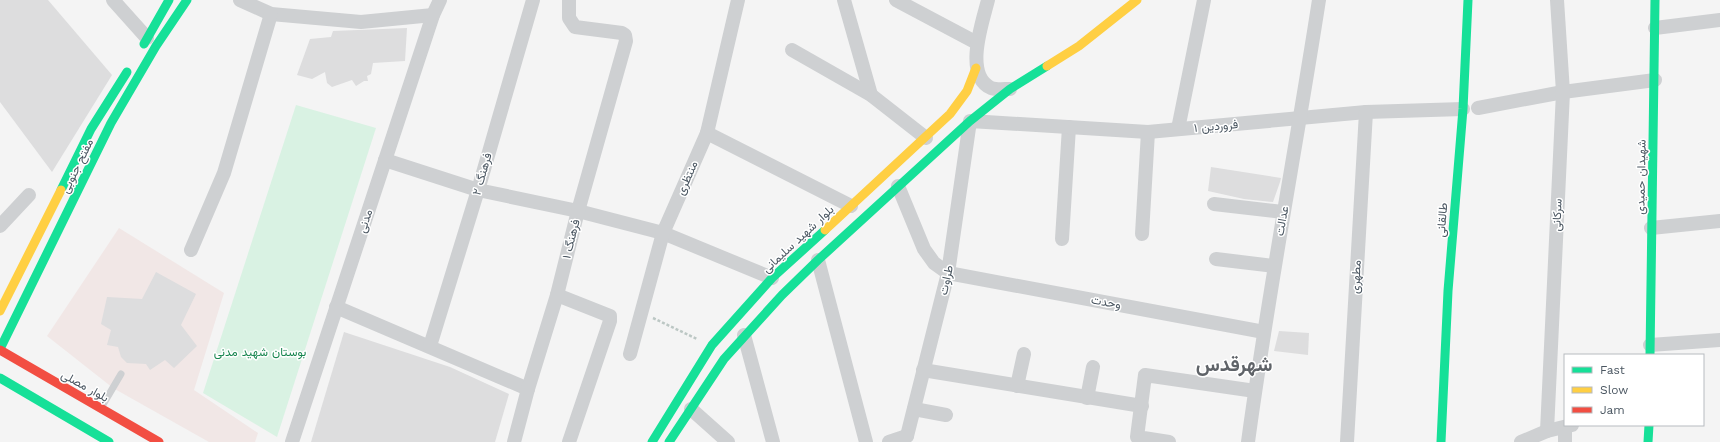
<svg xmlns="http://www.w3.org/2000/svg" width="1720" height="442" font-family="'Work Sans',Vazirmatn,sans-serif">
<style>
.medical{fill:#f1e7e6}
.green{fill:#d9f2e3}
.building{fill:#ddddde}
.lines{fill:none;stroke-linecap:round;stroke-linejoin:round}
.path{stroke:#bcc7c4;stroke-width:2.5;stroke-dasharray:3 2;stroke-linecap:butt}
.lane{stroke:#ced0d2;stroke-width:7}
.street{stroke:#ced0d2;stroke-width:14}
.fast{stroke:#16e098;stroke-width:9}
.slow{stroke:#ffcf43;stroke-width:9}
.jam{stroke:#f24e42;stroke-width:9}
.labels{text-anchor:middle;stroke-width:3;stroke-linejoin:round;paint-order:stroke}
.street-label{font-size:12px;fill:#4a5661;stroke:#fff}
.park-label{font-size:12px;fill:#17864f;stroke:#fff}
.town-label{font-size:20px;font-weight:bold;fill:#5f6368;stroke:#fff}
</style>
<rect width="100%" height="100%" fill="#f4f4f4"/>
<polygon class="medical" points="119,228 224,293 194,390 258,433 255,442 209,442 113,388 47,336"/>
<polygon class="green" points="296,105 376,128 277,437 203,393"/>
<g class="building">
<polygon points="0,0 48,0 112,75 52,172 0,102"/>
<polygon points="407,28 405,61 373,63 371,74 367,76 368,81 364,81 356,86 352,80 332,87 327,83 325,72 312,79 297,75 310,39 331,37 333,31"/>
<polygon points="1211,167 1281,178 1280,182 1273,202 1244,199 1208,191"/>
<polygon points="156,272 196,294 181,325 197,346 174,368 165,360 150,370 146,364 127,363 121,357 118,347 107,345 111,330 101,324 107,297 142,299"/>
<polygon points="1279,331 1309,333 1308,355 1274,351"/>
<polygon points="344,332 450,367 509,394 495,442 311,442"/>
</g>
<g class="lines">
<polyline class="path" points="653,318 697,339"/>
<polyline class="lane" points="101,408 121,374"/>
<g class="street">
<polyline points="113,0 147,38"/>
<polyline points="240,0 271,14 361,22 433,15"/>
<polyline points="844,0 871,95"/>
<polyline points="896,0 977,43"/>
<path d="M988 0C983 21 963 75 991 88 996 90 1004 89 1010 89"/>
<polyline points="1655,28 1720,20"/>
<polyline points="792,50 871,95 926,138"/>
<polyline points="1478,108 1563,92 1655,80"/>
<polyline points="1178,129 1204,0"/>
<polyline points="707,133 851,206"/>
<polyline points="385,160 478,190 578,211 663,233 772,278"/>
<polyline points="898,186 924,249 934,263 948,273 1264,332"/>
<polyline points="1214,204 1283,212"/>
<polyline points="0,226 29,195"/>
<polyline points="1651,228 1720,221"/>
<polyline points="1142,234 1148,132"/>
<polyline points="1062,239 1069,127"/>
<polyline points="191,250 224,173 271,14"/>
<polyline points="1216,259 1274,266"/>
<polyline points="818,260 866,442"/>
<polyline points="557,295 610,316 610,321 569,442"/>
<polyline points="336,307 528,389"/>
<polyline points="744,335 773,442"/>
<polyline points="1650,345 1720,340"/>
<polyline points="430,346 478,190 533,0"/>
<polyline points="630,354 663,233 707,133 738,0"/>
<polyline points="923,370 1142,406"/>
<polyline points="1017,386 1024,354"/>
<polyline points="1087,398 1093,367"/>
<polyline points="691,409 728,442"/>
<polyline points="914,409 946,415"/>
<polyline points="1547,431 1563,92 1557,0"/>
<polyline points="907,436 948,273 970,121 1148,132 1366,112 1463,109"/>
<polyline points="292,442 433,15 440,0"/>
<polyline points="514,442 528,389 557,295 578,211 626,41 625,35 622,33 575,27 569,18 569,0"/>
<polyline points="889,442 907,436"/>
<polyline points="1169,442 1137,437 1145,375 1255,391"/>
<path d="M1248 442C1268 294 1296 148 1319 0"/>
<polyline points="1347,442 1366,112"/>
<polyline points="1521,442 1547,431 1572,425"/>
<polyline points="1565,442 1565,427"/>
</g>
<g class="fast">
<polyline points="144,44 169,0"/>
<polyline points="61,190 91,129 127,72"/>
<polyline points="0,349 111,123 156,46 187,0"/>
<polyline points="1650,355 1655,0"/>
<polyline points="0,378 109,442"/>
<polyline points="652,442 712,345 772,278 825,230"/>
<polyline points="669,442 724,359 782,295 818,260 970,121 1010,89 1047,66"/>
<polyline points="1441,442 1448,291 1463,109 1468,0"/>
<polyline points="1648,442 1649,425"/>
</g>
<g class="slow">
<polyline points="1047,66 1079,46 1137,0"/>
<polyline points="825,230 950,114 967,91 976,68"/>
<polyline points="0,311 61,190"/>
</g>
<polyline class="jam" points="0,350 159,442"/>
</g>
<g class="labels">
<g class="street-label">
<text transform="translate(1216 126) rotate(-5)" y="4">فروردین ۱</text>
<text transform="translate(77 166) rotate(-64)" y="4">مفتح جنوبی</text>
<text transform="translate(482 174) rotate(-74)" y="4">فرهنگ ۲</text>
<text transform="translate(1641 177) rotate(-89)" y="4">شهیدان حمیدی</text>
<text transform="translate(687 178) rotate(-66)" y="4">منتظری</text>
<text transform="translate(1557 215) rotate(-87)" y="4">سرکانی</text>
<text transform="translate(1442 220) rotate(-86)" y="4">طالقانی</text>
<text transform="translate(365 221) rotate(-71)" y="4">مدنی</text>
<text transform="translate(1282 221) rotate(-80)" y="4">عدالت</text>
<text transform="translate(571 239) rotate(-76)" y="4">فرهنگ ۱</text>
<text transform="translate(798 239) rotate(-43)" y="4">بلوار شهید سلیمانی</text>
<text transform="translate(1356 277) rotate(-87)" y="4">مطهری</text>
<text transform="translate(946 280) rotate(-78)" y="4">طراوت</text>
<text transform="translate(1106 302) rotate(10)" y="4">وحدت</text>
<text transform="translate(85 386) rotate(29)" y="4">بلوار مصلی</text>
</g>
<g class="park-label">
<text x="260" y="356">بوستان شهید مدنی</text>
</g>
<g class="town-label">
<text x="1234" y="371">شهرقدس</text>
</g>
</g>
<rect x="1564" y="354" width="140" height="72" fill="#ffffff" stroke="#b7bbc0"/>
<rect x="1572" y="367" width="20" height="6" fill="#16e098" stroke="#b7bbc0"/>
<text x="1600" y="374" font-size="12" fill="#4a5661">Fast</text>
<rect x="1572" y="387" width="20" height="6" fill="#ffcf43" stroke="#b7bbc0"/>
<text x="1600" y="394" font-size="12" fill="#4a5661">Slow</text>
<rect x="1572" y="407" width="20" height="6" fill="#f24e42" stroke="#b7bbc0"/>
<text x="1600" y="414" font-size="12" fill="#4a5661">Jam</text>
</svg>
